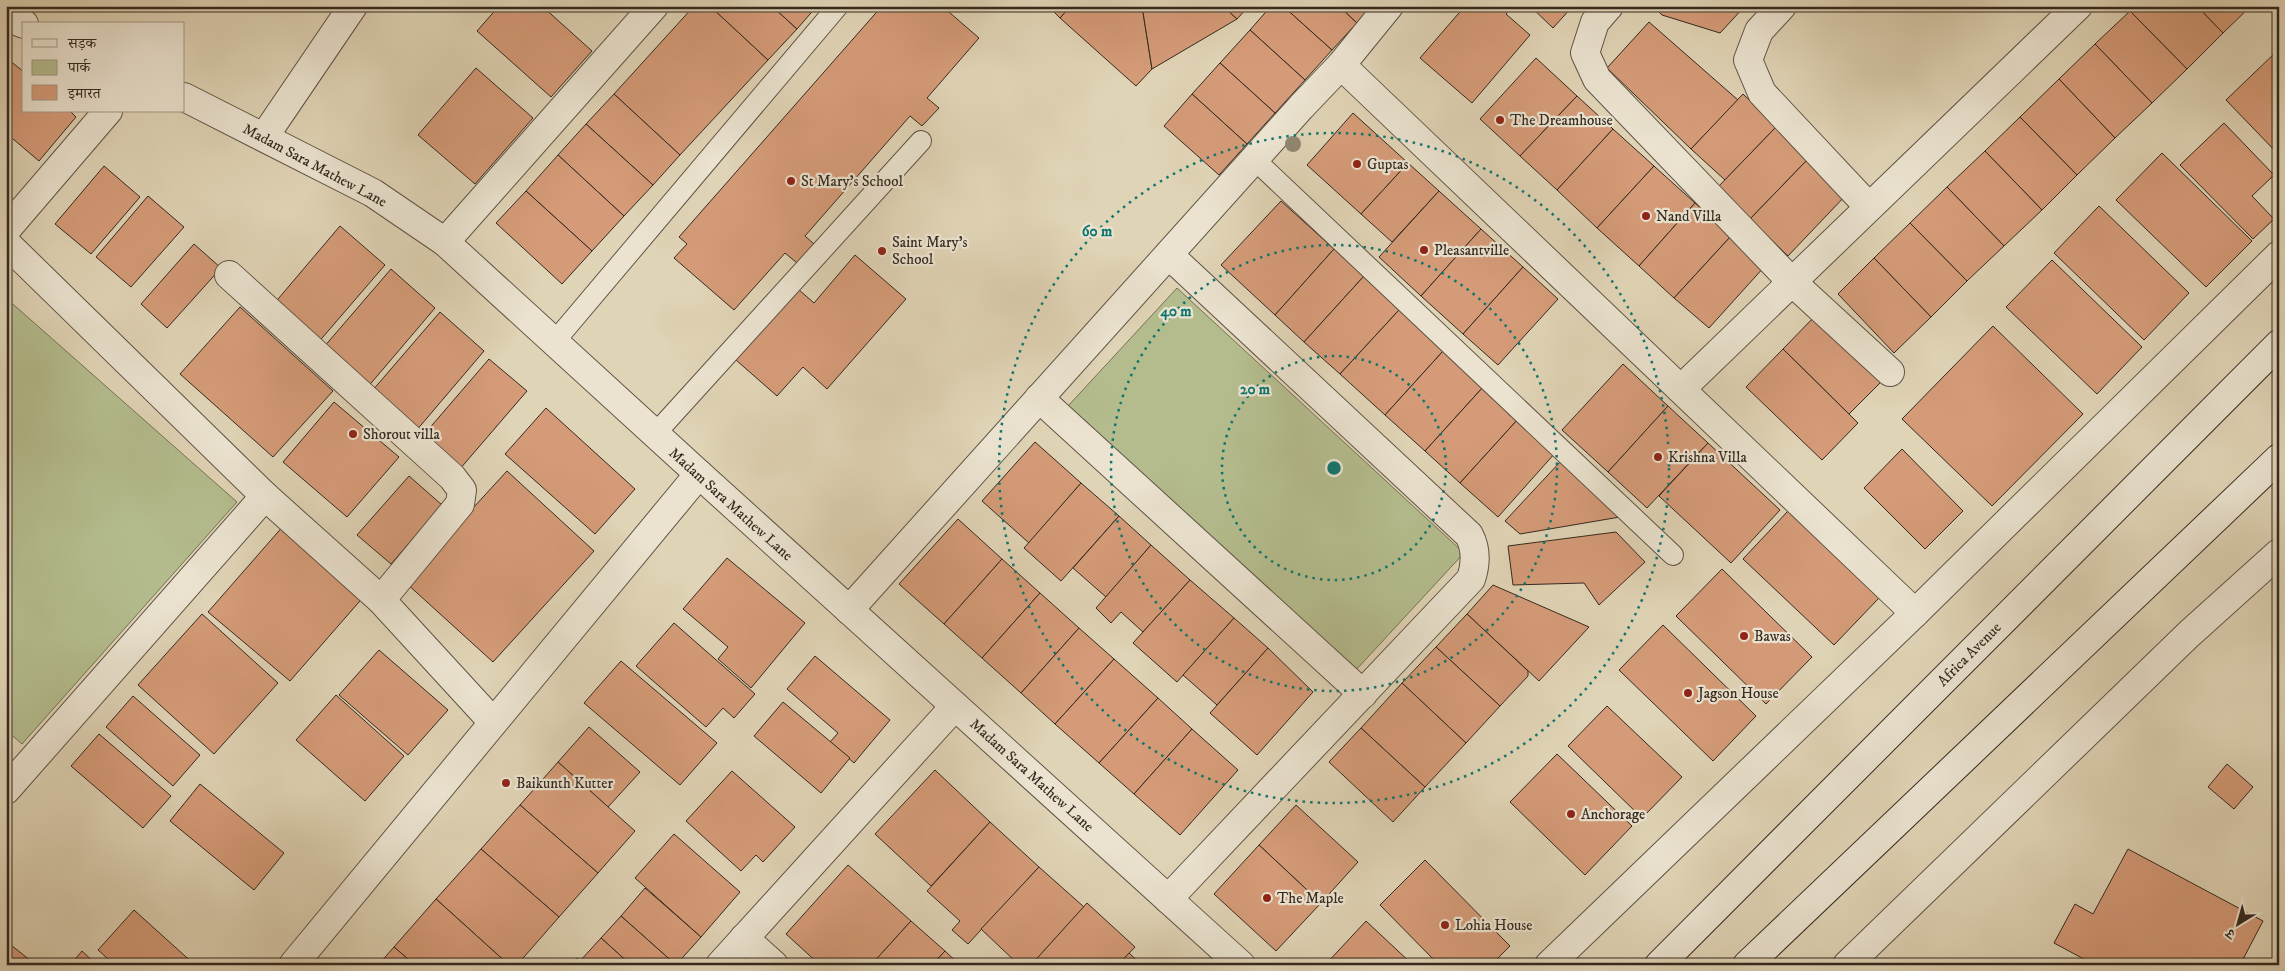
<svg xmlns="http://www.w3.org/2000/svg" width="2285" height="971" font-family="'IM FELL DW Pica','Noto Serif Devanagari',serif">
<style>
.green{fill:#b4bc8d;stroke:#747256}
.building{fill:#d59b78;stroke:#342920}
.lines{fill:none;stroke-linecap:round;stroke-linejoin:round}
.service-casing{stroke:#5f5446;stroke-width:22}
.minor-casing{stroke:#5f5446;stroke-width:30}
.secondary-casing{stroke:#342920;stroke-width:30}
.service{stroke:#ebe3d0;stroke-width:20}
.minor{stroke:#ebe3d0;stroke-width:28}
.secondary{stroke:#ebe3d0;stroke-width:28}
.tree{fill:#908670}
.ring{fill:none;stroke:#0f766e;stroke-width:2.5;stroke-dasharray:2.5 5}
.poi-dot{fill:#8f2418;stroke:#ebe3d0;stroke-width:2}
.labels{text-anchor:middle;stroke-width:4.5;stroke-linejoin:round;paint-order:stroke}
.poi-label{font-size:15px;fill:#342920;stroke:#ebe3d0;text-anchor:start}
.street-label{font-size:15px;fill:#342920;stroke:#ebe3d0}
.centre{fill:#0f766e;stroke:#ebe3d0;stroke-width:2.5}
.ring-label{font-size:15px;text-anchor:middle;font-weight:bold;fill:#0f766e;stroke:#ebe3d0;stroke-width:4.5;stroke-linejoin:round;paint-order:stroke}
</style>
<rect width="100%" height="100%" fill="#e0d4b6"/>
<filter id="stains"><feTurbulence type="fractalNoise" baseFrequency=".004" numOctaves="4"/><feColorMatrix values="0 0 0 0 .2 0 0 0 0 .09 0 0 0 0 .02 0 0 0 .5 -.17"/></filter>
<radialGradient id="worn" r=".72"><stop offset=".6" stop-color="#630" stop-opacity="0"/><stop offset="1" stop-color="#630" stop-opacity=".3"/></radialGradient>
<g class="green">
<polygon points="1177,288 1464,553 1355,671 1068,406"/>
<polygon points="6,298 237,502 22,744 6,730"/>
</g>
<g class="building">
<polygon points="499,6 542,6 592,51 551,97 477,31"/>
<polygon points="694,6 710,6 768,60 680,155 614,94"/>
<polygon points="710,6 772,6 797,29 768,60"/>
<polygon points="772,6 817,6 797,29"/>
<polygon points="882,6 942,6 979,38 927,98 939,108 922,126 910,116 805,236 814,244 797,263 785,253 734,310 674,258 687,244 679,237"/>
<polygon points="1048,6 1071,6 1060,18"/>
<polygon points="1071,6 1142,6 1152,69 1136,86 1060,18"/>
<polygon points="1142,6 1223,6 1237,19 1152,69"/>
<polygon points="1223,6 1249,6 1237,19"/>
<polygon points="1271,6 1283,6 1332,50 1305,80 1250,30"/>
<polygon points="1283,6 1339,6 1357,23 1332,50"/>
<polygon points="1339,6 1372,6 1357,23"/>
<polygon points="1465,6 1513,6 1506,14 1530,35 1472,103 1420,58"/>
<polygon points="1530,6 1573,6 1553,28"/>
<polygon points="1653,6 1745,6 1720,33 1662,15"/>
<polygon points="2134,6 2197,6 2223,33 2187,69 2130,11"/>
<polygon points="2197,6 2251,6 2223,33"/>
<polygon points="2130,11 2187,69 2152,103 2095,44"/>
<polygon points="1649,22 1738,100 1691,149 1607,68"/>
<polygon points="1250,30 1305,80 1275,113 1220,63"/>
<polygon points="2095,44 2152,103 2115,138 2059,79"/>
<polygon points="2277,51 2279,52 2279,155 2226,100"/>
<polygon points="1536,58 1577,96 1520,156 1480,119"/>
<polygon points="9,60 24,72 24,111 70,111 76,117 39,161 6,133 6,62"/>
<polygon points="1220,63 1275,113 1247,144 1192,94"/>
<polygon points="476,68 533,118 475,184 418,135"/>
<polygon points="2059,79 2115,138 2077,175 2020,117"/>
<polygon points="614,94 680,155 653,185 586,124"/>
<polygon points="1192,94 1247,144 1219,175 1164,126"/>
<polygon points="1743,94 1777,126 1725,180 1691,149"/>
<polygon points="1577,96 1613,129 1557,190 1520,156"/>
<polygon points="1353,113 1408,163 1361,214 1307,165"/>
<polygon points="2020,117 2077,175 2042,210 1985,151"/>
<polygon points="2224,123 2274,175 2252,196 2274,219 2253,239 2180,165"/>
<polygon points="586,124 653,185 624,216 558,155"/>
<polygon points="1777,126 1809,158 1750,219 1717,188"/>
<polygon points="1613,129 1654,166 1597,228 1557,190"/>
<polygon points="1985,151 2042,210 2004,246 1947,187"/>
<polygon points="2162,153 2252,241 2206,287 2116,200"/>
<polygon points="558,155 624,216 592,251 526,191"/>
<polygon points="1809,158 1847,194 1788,256 1750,219"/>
<polygon points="1408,163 1439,191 1392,242 1361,214"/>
<polygon points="104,166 140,197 91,254 55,224"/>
<polygon points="1654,166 1695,203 1639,266 1597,228"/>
<polygon points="1947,187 2004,246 1967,281 1910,223"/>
<polygon points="526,191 592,251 562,284 496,223"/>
<polygon points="1439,191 1481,229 1421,296 1379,257"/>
<polygon points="148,196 184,227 131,287 96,257"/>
<polygon points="1281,201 1334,249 1275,315 1221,265"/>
<polygon points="1695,203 1731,236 1674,298 1639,266"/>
<polygon points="2099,206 2189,293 2144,340 2054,253"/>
<polygon points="1910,223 1967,281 1931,317 1874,258"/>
<polygon points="340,226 385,265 310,352 267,312"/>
<polygon points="1481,229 1523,267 1463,334 1421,296"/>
<polygon points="1731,236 1765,266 1709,328 1674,298"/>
<polygon points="194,244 221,268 167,328 141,304"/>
<polygon points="1334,249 1364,276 1304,342 1275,315"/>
<polygon points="855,255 906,299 827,389 803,367 777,396 728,353 790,282 814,303"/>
<polygon points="1874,258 1931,317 1894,353 1838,294"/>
<polygon points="2052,260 2142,347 2097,394 2006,307"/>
<polygon points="1523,267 1558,299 1498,365 1463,334"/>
<polygon points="391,269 435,308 361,395 317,355"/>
<polygon points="1364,276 1399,310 1340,374 1304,342"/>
<polygon points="240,307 333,391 273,457 180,374"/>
<polygon points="1399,310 1444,350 1385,415 1340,374"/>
<polygon points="440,312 484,351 410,438 366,398"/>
<polygon points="1817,314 1884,379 1849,414 1783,349"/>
<polygon points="1993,326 2083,414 1992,506 1902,419"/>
<polygon points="1783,349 1858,423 1822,460 1746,387"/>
<polygon points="1444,350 1484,386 1425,451 1385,415"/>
<polygon points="489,359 527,391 453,477 415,445"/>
<polygon points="1623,364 1668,406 1608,472 1562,430"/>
<polygon points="1484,386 1519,418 1460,483 1425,451"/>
<polygon points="334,402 399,457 347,517 283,462"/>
<polygon points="1668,406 1708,443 1647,508 1608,472"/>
<polygon points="546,408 635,489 595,534 505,454"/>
<polygon points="1519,418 1556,452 1498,517 1460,483"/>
<polygon points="1035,442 1081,483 1029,543 982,501"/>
<polygon points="1708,443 1780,510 1731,563 1659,496"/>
<polygon points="1902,449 1963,511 1925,549 1864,488"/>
<polygon points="1561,461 1620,517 1520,534 1505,521"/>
<polygon points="507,471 594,551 493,662 405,582"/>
<polygon points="409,476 442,505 391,564 357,535"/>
<polygon points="1081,483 1119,516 1061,581 1024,548"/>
<polygon points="1788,511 1879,598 1834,645 1743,559"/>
<polygon points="1119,516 1151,545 1106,597 1073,568"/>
<polygon points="958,519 1002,559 944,624 899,584"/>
<polygon points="285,524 366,594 290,681 208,612"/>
<polygon points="1616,532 1645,562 1599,605 1584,583 1513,585 1508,546"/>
<polygon points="1151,545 1190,580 1143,632 1121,612 1111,623 1096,608"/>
<polygon points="727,558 805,623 751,688 718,659 728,647 683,609"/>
<polygon points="1002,559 1040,593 982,658 944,624"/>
<polygon points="1722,569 1812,657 1766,704 1676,616"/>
<polygon points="1190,580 1234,618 1177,682 1133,643"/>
<polygon points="1493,585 1589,627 1539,681 1467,614"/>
<polygon points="1040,593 1079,628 1021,693 982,658"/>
<polygon points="202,614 278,683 214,754 138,685"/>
<polygon points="1467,614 1528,671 1528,676 1500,706 1436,647"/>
<polygon points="1234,618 1268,648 1217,705 1183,675"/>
<polygon points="674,623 755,694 734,718 723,708 706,727 636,666"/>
<polygon points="1663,625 1756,716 1713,761 1619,670"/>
<polygon points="1079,628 1114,659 1055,724 1021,693"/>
<polygon points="1436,647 1500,706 1466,743 1402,683"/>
<polygon points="1268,648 1313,692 1257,755 1210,713"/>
<polygon points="379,650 448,710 408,755 339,695"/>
<polygon points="815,656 890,720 854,763 830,742 838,733 787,689"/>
<polygon points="1114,659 1158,698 1099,763 1055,724"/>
<polygon points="621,661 717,743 680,785 584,703"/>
<polygon points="1402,683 1466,743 1425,787 1361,728"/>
<polygon points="336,695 404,756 365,801 296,740"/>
<polygon points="133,696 200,755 173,786 106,727"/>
<polygon points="1158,698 1192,729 1134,794 1099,763"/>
<polygon points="783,702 850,758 821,793 754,736"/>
<polygon points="1607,706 1682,777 1642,818 1568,746"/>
<polygon points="589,727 640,772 608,807 558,762"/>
<polygon points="1361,728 1425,787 1393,822 1329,762"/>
<polygon points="1192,729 1238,770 1180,835 1134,794"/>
<polygon points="99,734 171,796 143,828 71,766"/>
<polygon points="1557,754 1632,826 1585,875 1510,802"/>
<polygon points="558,762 635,831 598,873 520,805"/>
<polygon points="2227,764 2253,787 2234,809 2208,787"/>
<polygon points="935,770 990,822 931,886 875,834"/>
<polygon points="732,771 795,827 763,862 756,855 741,871 686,821"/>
<polygon points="200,784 284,853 254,890 170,821"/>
<polygon points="520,805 598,873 559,917 481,849"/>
<polygon points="1296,805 1358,862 1321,903 1259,845"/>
<polygon points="990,822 1039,867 968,944 952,930 960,921 927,891"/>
<polygon points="674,834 740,892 701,937 635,878"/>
<polygon points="1259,845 1321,903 1276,951 1214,894"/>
<polygon points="481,849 559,917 517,965 509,965 436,899"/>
<polygon points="2128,849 2263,921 2240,965 2095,965 2054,943 2075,904 2093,914"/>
<polygon points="1425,860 1510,946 1491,965 1439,965 1380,905"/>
<polygon points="848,865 911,921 871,965 820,965 786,934"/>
<polygon points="1039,867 1084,907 1031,965 1019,965 981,929"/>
<polygon points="645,888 701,937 676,965 621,916"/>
<polygon points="436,899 509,965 415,965 394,947"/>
<polygon points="1087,903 1135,947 1118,965 1031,965"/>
<polygon points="134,910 195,965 115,965 98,950"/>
<polygon points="621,916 676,965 631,965 601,938"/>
<polygon points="911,921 945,951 932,965 871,965"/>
<polygon points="1366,921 1413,965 1325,965"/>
<polygon points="601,938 631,965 584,965 580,961"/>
<polygon points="6,941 36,965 6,965"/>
<polygon points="394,947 415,965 378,965"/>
<polygon points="82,951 97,965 70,965"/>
<polygon points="945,951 960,965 932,965"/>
<polygon points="1129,953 1142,965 1118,965"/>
<polygon points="577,958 584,965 571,965"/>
</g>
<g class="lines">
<defs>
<g id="service">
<polyline points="1254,159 1673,555"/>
<polyline points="555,341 838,6"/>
<polyline points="655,434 921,141"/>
</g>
<g id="minor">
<polyline points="1609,6 1595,22 1585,53 1597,79 1791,281 1890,372"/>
<polyline points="1782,6 1759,31 1748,60 1762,93 1869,207"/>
<polyline points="6,17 24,24"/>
<polyline points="1341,65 1915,613"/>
<polyline points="184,97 373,193 445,242 699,474 1241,965"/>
<polyline points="264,137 353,6"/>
<polyline points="6,230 108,111"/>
<polyline points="445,242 654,6"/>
<polyline points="6,243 265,496 381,600 493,722"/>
<polyline points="229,275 452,477 462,490 460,504 381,600"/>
<polyline points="1681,389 2078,6"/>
<polyline points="1039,398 1363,694"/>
<polyline points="849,610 1301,107 1341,65 1389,6"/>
<polyline points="6,790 265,496"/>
<path d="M1168 899 1471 579C1476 564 1477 550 1469 535L1169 255"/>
<polyline points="744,938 774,965"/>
<polyline points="293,965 699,474"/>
<polyline points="720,965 955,706"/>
<polyline points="1549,965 1915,613 2279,255"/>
<polyline points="1847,965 2189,634 2279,553"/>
</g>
<g id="secondary">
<polyline points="1659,965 2279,344"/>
<polyline points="1747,965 2279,458"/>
</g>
</defs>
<use href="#service" class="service-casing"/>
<use href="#minor" class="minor-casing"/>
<use href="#secondary" class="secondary-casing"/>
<use href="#service" class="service"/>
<use href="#minor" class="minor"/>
<use href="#secondary" class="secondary"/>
</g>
<circle class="tree" cx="1293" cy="144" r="8"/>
<g class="ring">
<circle cx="1334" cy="468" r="112"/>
<circle cx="1334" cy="468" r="223"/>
<circle cx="1334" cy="468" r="335"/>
</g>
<g class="poi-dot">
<circle cx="1500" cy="120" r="5"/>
<circle cx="1357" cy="164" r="5"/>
<circle cx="791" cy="181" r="5"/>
<circle cx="1646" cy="216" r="5"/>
<circle cx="1424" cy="250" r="5"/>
<circle cx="882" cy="251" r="5"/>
<circle cx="353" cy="434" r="5"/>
<circle cx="1658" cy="457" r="5"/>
<circle cx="1744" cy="636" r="5"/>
<circle cx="1688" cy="693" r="5"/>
<circle cx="506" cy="783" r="5"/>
<circle cx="1571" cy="814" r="5"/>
<circle cx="1267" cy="898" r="5"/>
<circle cx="1445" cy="925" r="5"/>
</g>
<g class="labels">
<g class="poi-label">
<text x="1510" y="125">The Dreamhouse</text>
<text x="1367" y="169">Guptas</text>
<text x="801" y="186">St Mary's School</text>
<text x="1656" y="221">Nand Villa</text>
<text x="892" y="247">Saint Mary's<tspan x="892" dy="17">School</tspan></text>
<text x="1434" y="255">Pleasantville</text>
<text x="363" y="439">Shorout villa</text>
<text x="1668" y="462">Krishna Villa</text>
<text x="1754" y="641">Bawas</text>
<text x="1698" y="698">Jagson House</text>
<text x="516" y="788">Baikunth Kutter</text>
<text x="1581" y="819">Anchorage</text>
<text x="1277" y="903">The Maple</text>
<text x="1455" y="930">Lohia House</text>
</g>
<g class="street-label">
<text transform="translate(315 165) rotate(28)" y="5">Madam Sara Mathew Lane</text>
<text transform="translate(731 504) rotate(42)" y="5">Madam Sara Mathew Lane</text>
<text transform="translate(1969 654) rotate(-45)" y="5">Africa Avenue</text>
<text transform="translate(1032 775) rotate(42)" y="5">Madam Sara Mathew Lane</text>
</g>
</g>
<circle cx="1334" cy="468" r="8" class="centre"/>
<g class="ring-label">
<text x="1097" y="236">60 m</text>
<text x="1176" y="316">40 m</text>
<text x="1255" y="394">20 m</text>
</g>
<rect width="2285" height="971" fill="none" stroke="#e0d4b6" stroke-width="25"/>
<rect x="8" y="8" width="2270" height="956" fill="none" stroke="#342920" stroke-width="2.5"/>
<rect x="12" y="12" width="2260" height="946" fill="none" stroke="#342920"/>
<rect x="22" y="22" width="162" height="90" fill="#ebe3d0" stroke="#a2998a"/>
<rect x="32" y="39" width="25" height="8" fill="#ebe3d0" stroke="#a2998a"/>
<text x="68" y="48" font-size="15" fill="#342920">सड़क</text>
<rect x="32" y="60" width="25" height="15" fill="#b4bc8d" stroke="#a2998a"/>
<text x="68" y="72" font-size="15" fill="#342920">पार्क</text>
<rect x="32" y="85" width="25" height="15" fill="#d59b78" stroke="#a2998a"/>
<text x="68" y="98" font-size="15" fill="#342920">इमारत</text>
<g transform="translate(2238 924) rotate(217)" stroke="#ebe3d0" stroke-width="4" paint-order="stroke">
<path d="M0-4L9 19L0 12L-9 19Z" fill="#342920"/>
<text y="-8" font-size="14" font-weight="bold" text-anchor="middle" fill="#342920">उ</text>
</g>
<rect width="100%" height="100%" filter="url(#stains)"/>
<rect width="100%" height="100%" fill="url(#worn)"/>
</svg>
